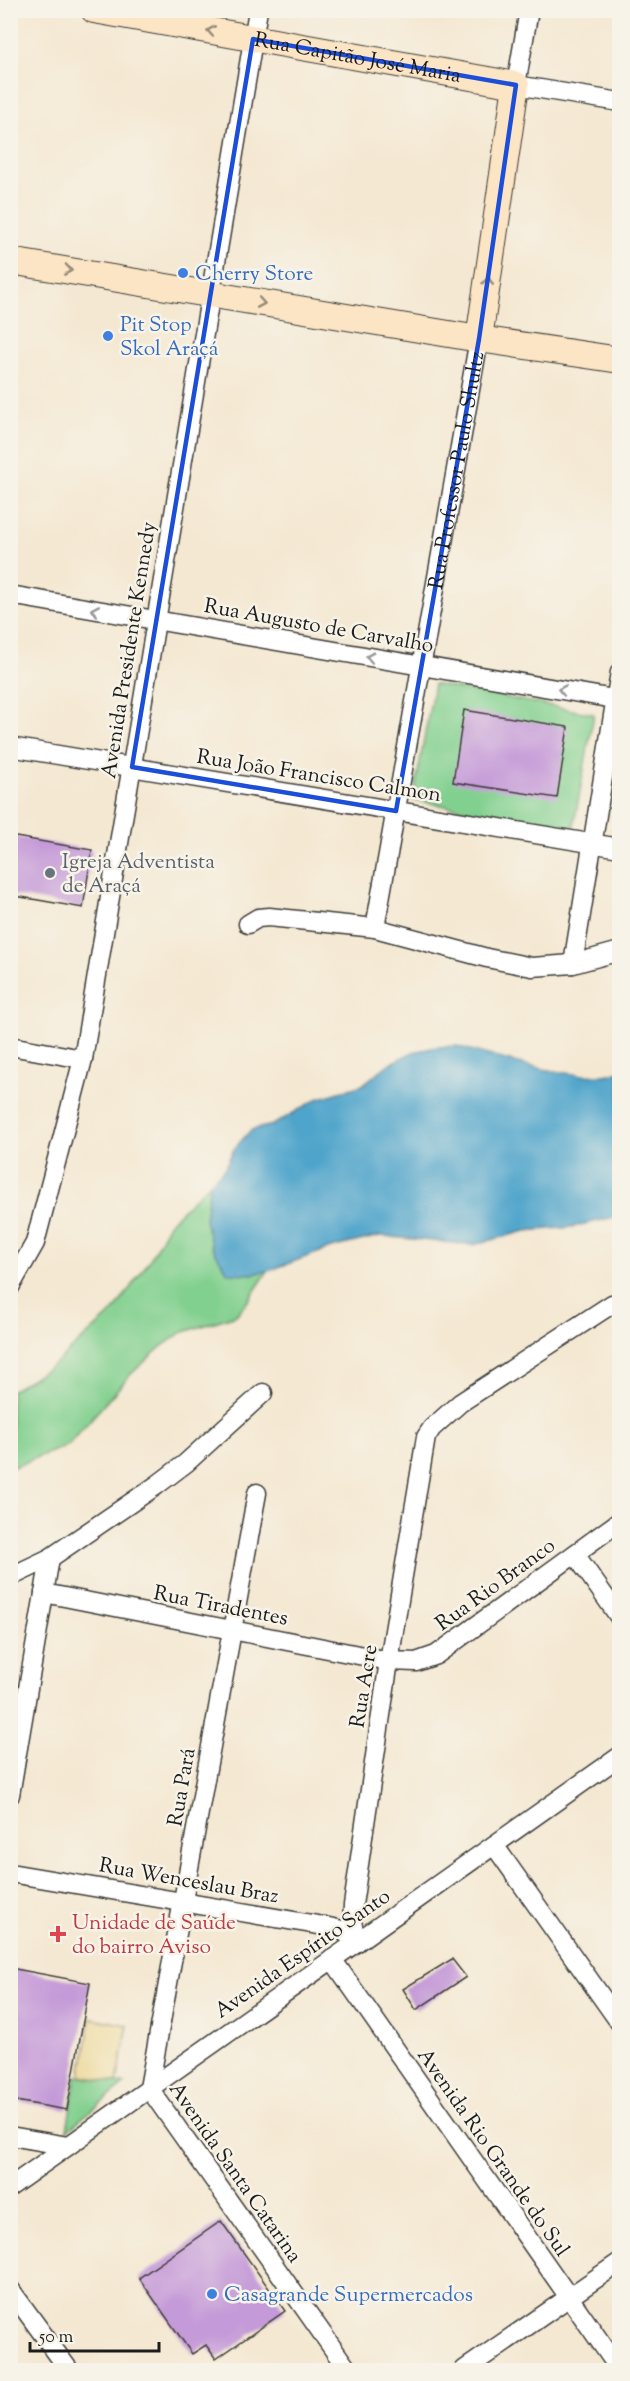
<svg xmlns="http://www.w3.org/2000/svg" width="630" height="2381" font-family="'Sorts Mill Goudy',serif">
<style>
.green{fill:#82d08f;stroke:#4f7656;stroke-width:1.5}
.sand{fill:#eeda9e;stroke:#857b5d;stroke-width:1.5}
.water{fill:#4fa4cb;stroke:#366074;stroke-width:1.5}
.building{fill:#c49ad8}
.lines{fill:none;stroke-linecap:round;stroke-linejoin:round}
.minor-casing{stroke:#3c3b37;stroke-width:21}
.secondary-casing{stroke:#3c3b37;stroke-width:28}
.minor{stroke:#fff;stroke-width:18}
.secondary{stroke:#fce5c4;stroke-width:26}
.oneway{stroke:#978b78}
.oneway2{stroke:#999}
.marked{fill:none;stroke:#1d4ed8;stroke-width:4.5;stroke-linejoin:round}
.shop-dot{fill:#3f7fe0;stroke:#f7f3e8;stroke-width:2}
.worship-dot{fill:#6b7280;stroke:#f7f3e8;stroke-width:2}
.health-dot{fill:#e0444e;stroke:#f7f3e8;stroke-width:2}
.labels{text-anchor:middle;stroke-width:5;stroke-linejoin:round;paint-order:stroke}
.street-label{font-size:21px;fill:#1c1c1c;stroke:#f7f3e8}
.shop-label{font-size:21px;fill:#366cbe;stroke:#f7f3e8;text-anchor:start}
.worship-label{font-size:21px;fill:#5b616d;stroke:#f7f3e8;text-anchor:start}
.health-label{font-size:21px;fill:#be3a42;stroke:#f7f3e8;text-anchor:start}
</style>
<rect width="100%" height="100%" fill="#f7f3e8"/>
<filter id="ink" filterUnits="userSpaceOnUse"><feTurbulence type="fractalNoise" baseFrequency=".0167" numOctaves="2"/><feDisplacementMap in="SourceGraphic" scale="12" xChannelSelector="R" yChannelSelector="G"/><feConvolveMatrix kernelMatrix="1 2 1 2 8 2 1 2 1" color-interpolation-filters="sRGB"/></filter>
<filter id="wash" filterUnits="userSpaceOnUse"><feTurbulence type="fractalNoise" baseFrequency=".008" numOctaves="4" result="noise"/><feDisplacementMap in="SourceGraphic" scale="24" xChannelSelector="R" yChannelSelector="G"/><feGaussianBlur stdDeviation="1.35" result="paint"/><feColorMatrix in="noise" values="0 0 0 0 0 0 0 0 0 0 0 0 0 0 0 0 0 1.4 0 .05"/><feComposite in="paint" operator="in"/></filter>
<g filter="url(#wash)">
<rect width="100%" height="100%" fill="#f4e8d2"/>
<g class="green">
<polygon points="434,684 594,714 573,830 413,800"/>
<polygon points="210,1183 205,1220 212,1247 251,1274 268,1271 248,1301 236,1315 181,1333 161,1347 131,1374 68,1445 11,1468 11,1391 55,1364 114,1311 149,1261 170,1222"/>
<polygon points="76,2076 125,2084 67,2130"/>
</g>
<polygon class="sand" points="91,2018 128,2025 117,2082 81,2076"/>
<path class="water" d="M457 1046C493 1056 588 1087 619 1071V1216L573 1227 526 1231 473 1245 380 1236 331 1248 268 1271 251 1274 228 1273 212 1247 205 1220 210 1183 224 1169 234 1149 251 1130 273 1125 317 1099 362 1085 389 1064 413 1052 436 1047Z"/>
<g id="blocks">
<g class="building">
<polygon points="464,710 568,727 557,798 453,782"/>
<polygon points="10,836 92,850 83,908 10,895"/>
<polygon points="452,1959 466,1977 416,2010 403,1989"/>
<polygon points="10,1968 90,1983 67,2110 10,2100"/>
<polygon points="221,2221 285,2311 216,2359 206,2345 192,2354 139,2278"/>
</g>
</g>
</g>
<g filter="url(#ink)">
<use href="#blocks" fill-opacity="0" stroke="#3c3b37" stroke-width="1.5"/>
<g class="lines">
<defs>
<g id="minor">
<polyline points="529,10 516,85 620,102"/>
<polyline points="10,595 620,700"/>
<polyline points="10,747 620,848"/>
<polyline points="248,924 258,918 269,917 375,928 487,958 532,967 573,964 620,951"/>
<path id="s1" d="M375 928 479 339"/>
<polyline points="573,964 620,672"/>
<polyline points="10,1046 83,1059"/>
<polyline points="10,1287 35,1243 83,1059 258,10"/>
<polyline points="257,1493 149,2088 348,2370"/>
<polyline points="575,1554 620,1618"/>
<polyline points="10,1577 50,1558 157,1485 186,1463 263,1393"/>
<polyline points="44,1593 389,1661 416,1662 436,1655 620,1521"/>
<polyline points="10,1795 50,1558"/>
<polyline points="494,1845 620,2023"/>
<polyline points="10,1873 324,1926 342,1930 357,1942"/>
<polyline points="357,1942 352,1922 353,1905 389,1661 426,1437 432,1428 460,1403 612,1304 620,1303"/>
<polyline points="332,1959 620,2370"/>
<polyline points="10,2136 68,2146"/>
<polyline points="10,2187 620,1756"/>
<polyline points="10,2289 69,2370"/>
<polyline points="464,2370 620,2262"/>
</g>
<g id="secondary">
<path id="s2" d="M94 10 516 85 479 339"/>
<polyline points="10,261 479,339 620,360"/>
</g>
</defs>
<use href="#minor" class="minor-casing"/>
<use href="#secondary" class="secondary-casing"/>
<use href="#minor" class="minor"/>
<use href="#secondary" class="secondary"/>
</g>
<defs><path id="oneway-chevron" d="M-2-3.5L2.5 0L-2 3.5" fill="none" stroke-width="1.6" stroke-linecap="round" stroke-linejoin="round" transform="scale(1.5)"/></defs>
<g class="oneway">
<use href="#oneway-chevron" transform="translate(211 31) rotate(-170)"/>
<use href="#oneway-chevron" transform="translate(68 270) rotate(9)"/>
<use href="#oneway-chevron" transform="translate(488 281) rotate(-82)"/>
<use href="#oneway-chevron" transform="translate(261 303) rotate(10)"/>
</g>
<g class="oneway2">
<use href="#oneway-chevron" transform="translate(95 610) rotate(-170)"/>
<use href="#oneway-chevron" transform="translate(370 657) rotate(-170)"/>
<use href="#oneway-chevron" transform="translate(562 690) rotate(-170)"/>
</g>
</g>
<path class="marked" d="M253 39 516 85 479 339 396 811 132 767Z"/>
<g class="shop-dot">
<circle cx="183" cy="273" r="6"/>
<circle cx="108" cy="336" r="6"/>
<circle cx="212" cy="2294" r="6"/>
</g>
<circle class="worship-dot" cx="50" cy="873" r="6"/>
<path class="health-dot" d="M55 1925h6v6h6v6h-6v6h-6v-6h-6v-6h6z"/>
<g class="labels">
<g class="street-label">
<text dy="7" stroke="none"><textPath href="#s2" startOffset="268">Rua Capitão José Maria</textPath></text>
<text dy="7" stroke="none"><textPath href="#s1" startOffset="465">Rua Professor Paulo Shultz</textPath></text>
<text transform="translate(319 625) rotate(10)" y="7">Rua Augusto de Carvalho</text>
<text transform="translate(128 650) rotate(-81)" y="7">Avenida Presidente Kennedy</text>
<text transform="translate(319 775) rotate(9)" y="7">Rua João Francisco Calmon</text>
<text transform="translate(495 1584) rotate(-36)" y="7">Rua Rio Branco</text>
<text transform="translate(221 1605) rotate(11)" y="7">Rua Tiradentes</text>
<text transform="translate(363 1686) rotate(-81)" y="7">Rua Acre</text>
<text transform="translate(181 1787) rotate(-80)" y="7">Rua Pará</text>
<text transform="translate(189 1880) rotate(10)" y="7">Rua Wenceslau Braz</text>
<text transform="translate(302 1953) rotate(-35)" y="7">Avenida Espírito Santo</text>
<text transform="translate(494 2152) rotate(55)" y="7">Avenida Rio Grande do Sul</text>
<text transform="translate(236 2172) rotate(55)" y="7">Avenida Santa Catarina</text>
</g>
<g class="shop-label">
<text x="195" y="280">Cherry Store</text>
<text x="120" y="331">Pit Stop<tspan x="120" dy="24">Skol Araçá</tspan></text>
<text x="224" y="2301">Casagrande Supermercados</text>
</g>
<g class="worship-label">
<text x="62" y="868">Igreja Adventista<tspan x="62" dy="24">de Araçá</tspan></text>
</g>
<g class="health-label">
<text x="72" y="1929">Unidade de Saúde<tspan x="72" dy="24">do bairro Aviso</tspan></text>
</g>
</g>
<rect width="630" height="2381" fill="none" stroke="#f7f3e8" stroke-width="36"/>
<path d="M30 2342v9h129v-9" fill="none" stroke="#1c1c1c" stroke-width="3"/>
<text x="39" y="2342" font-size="18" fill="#1c1c1c" stroke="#f7f3e8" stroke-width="4.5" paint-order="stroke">50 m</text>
</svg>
